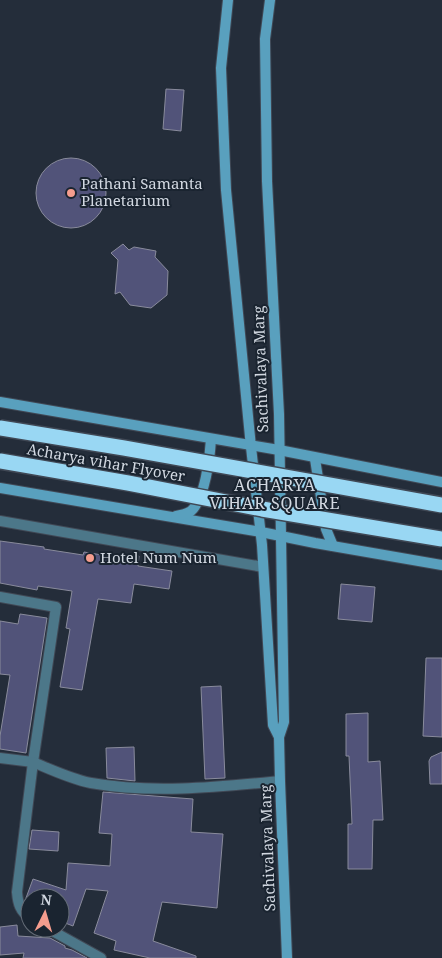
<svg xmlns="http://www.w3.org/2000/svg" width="442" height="958" font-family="'Noto Serif',serif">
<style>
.building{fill:#515379;stroke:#898b9c}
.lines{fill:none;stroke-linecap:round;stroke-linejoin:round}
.street-casing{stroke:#404855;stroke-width:12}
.secondary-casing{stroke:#404855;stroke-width:12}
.street{stroke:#4c7789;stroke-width:10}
.secondary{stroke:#59a0be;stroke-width:10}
.highway-bridge-casing{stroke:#404855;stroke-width:18;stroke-linecap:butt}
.highway-bridge{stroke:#99d7f3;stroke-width:15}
.poi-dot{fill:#f59d8e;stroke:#1a2430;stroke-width:2}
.labels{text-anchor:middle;stroke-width:4;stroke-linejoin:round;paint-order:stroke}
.poi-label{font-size:15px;fill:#d2d8e1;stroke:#1a2430;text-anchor:start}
.street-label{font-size:15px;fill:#d2d8e1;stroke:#1a2430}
.neighbourhood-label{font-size:16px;letter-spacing:1px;fill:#d2d8e1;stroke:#1a2430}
</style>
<rect width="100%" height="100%" fill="#242d3a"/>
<g class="building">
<polygon points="166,89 184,90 181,131 163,129"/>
<circle cx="71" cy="193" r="35"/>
<polygon points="123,244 129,250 134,247 156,251 155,257 168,271 167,295 151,308 130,305 120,292 115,294 118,260 111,253"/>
<polygon points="0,541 44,547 44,549 83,555 84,552 120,558 121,554 139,556 138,566 172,571 169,589 134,584 131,603 98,599 82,690 60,687 70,629 66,628 72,591 38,586 37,590 0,583"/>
<polygon points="341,584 375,587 372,622 338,619"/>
<polygon points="20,614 47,618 26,753 0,749 0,736 10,675 0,674 0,621 18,624"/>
<polygon points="426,658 442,658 442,737 423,736"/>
<polygon points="221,686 225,778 205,779 201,687"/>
<polygon points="368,713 368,762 380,761 383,820 373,820 372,869 348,869 348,824 352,824 349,756 346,756 346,714"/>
<polygon points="134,747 135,781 107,778 106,748"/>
<polygon points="442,752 442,784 430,784 429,761 431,757"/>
<polygon points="103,792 193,799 191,832 223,834 217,908 162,902 153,941 196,956 196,958 150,958 114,950 116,941 94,933 108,891 86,889 73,926 60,921 60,898 26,898 33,879 66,890 68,863 110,866 112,834 99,833"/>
<polygon points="32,830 59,832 58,851 29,849"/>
<polygon points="17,925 18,936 50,938 65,946 65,948 72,950 87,958 23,958 24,953 0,955 0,927"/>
</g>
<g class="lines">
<defs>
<g id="street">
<polyline points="0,521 263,567"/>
<polyline points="0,597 56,607 33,762 0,758"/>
<path d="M30 918C20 911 18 904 17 892L33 762C52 770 71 779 91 783 153 794 218 787 280 781"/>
<polyline points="47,928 101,958"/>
</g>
<g id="secondary">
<polyline points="228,0 221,68 226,190 251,447 262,545 273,725 279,737"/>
<polyline points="270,0 265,39 267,181 279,414 284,722 279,737 280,781 287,958"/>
<polyline points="0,402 279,450 442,482"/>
<polyline points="315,459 326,529 333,546"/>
<polyline points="0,488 261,532 315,543 442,565"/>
<path d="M176 516C181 515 187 514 191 511 205 499 210 457 211 439"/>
</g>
</defs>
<use href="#street" class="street-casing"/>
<use href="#secondary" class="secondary-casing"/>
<use href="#street" class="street"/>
<use href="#secondary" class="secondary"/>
<defs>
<g id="highway-bridge">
<polyline points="0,428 124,448 442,505"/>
<polyline points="0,461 128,483 262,509 442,539"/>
</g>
</defs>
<use href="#highway-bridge" class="highway-bridge-casing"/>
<use href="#highway-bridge" class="highway-bridge"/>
</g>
<g class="poi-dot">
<circle cx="71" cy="193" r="5"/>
<circle cx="90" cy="558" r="5"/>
</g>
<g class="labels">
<g class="poi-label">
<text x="81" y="189">Pathani Samanta<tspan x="81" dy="17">Planetarium</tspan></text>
<text x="100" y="563">Hotel Num Num</text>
</g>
<g class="street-label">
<text transform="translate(261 369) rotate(-92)" y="5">Sachivalaya Marg</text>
<text transform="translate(106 463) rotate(10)" y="5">Acharya vihar Flyover</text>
<text transform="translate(268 848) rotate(-92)" y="5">Sachivalaya Marg</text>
</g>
<g class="neighbourhood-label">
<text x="275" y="491">ACHARYA<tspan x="275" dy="18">VIHAR SQUARE</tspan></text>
</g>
</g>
<g transform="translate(45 913) rotate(5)"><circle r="24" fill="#1a2430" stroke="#646c77"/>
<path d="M0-4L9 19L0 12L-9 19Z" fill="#f59d8e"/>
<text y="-8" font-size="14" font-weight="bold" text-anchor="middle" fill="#d2d8e1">N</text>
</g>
</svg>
